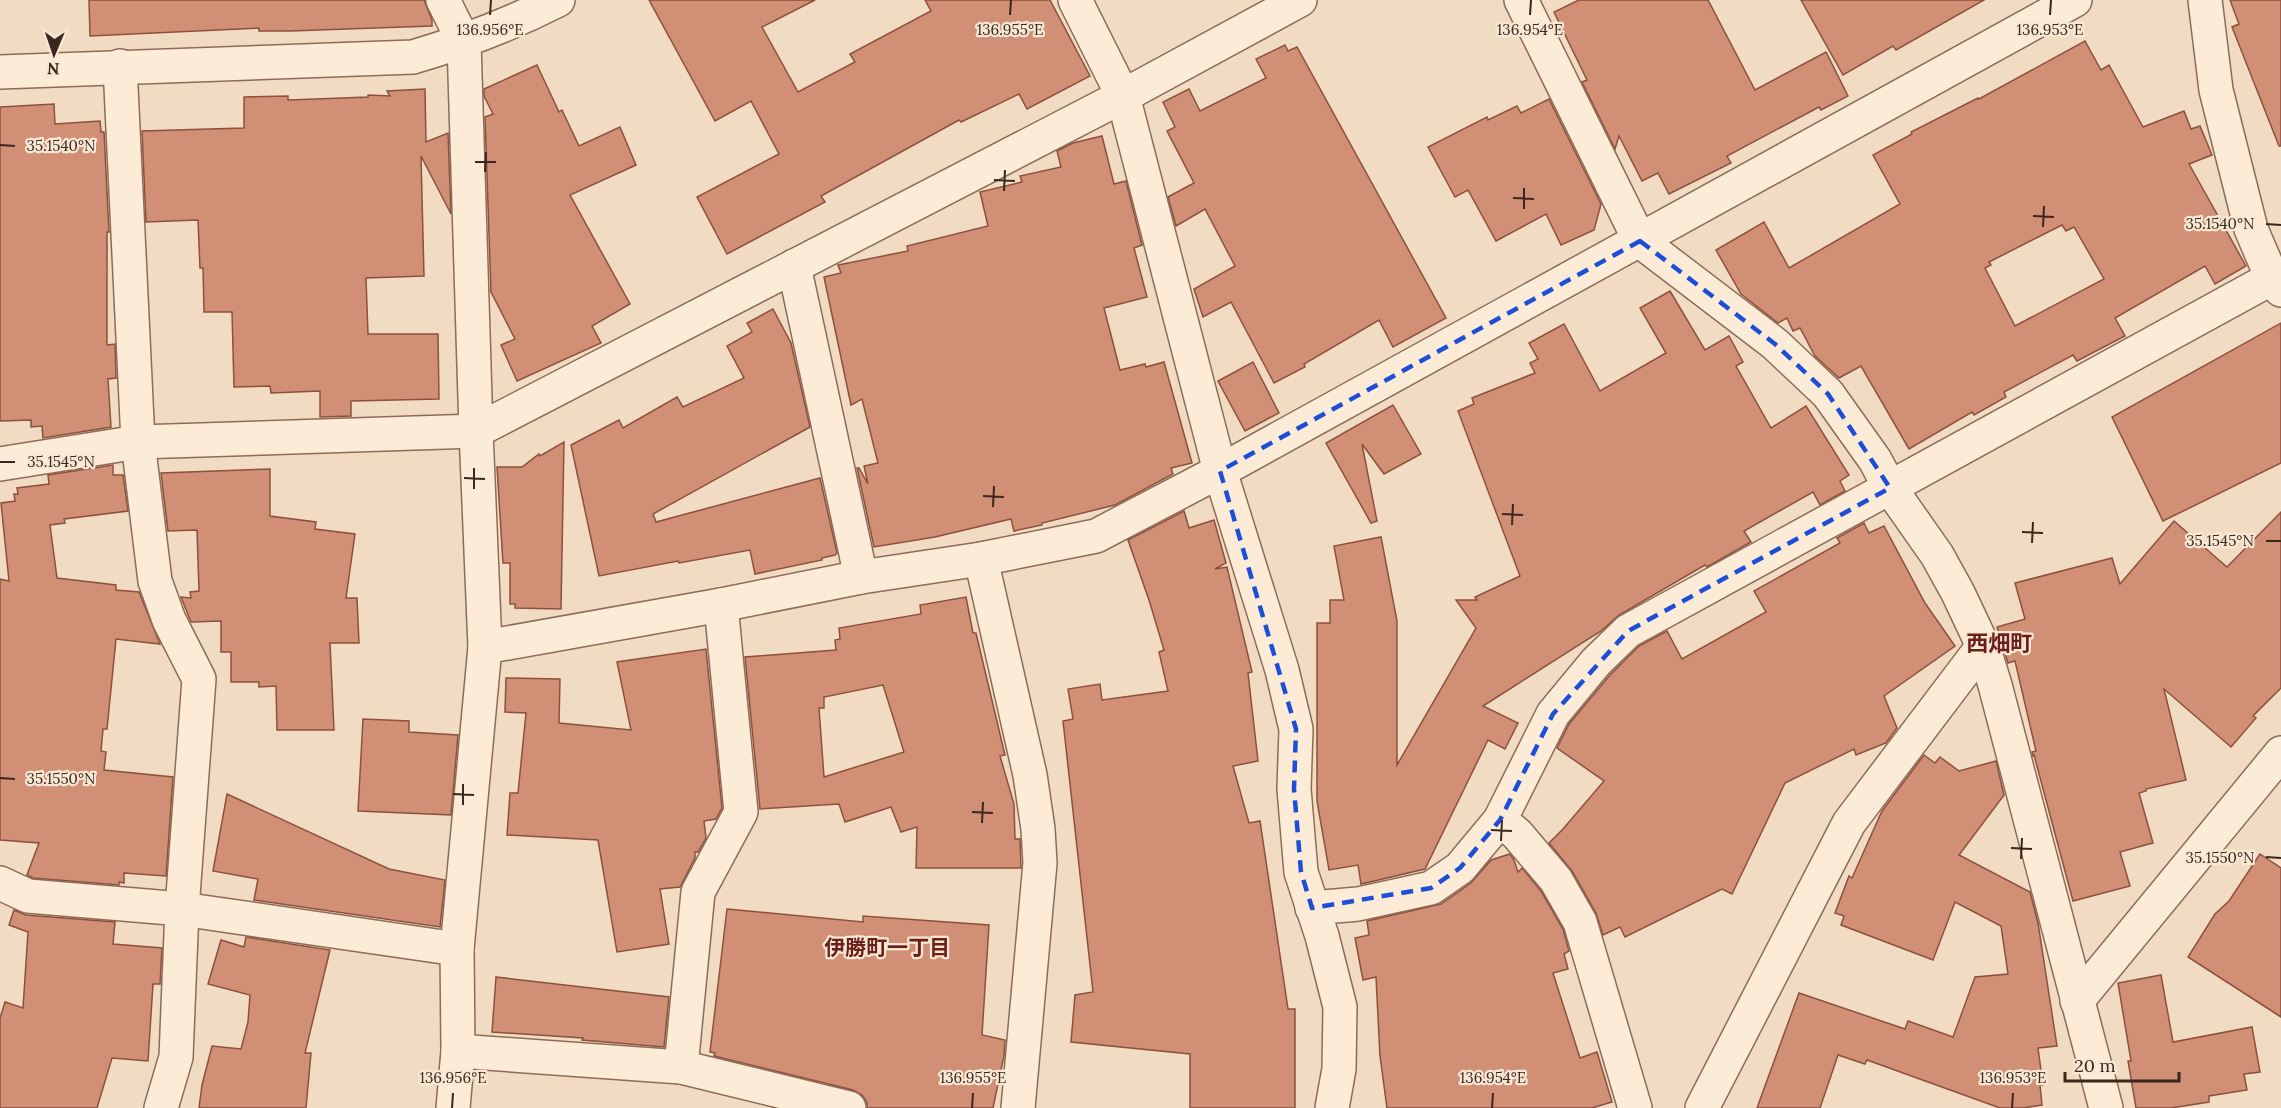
<svg xmlns="http://www.w3.org/2000/svg" width="2281" height="1108" font-family="Lora,'Noto Sans JP',serif">
<style>
.building{fill:#d18f76;stroke:#8d503d;stroke-width:1.5;fill-rule:evenodd}
.lines{fill:none;stroke-linecap:round;stroke-linejoin:round}
.minor-casing{stroke:#8c6c58;stroke-width:36}
.minor{stroke:#fbebd7;stroke-width:33}
.marked{fill:none;stroke:#1d4ed8;stroke-width:4.5;stroke-dasharray:12 8;stroke-linejoin:round}
.ticks{fill:none;stroke:#3b271d;stroke-width:2}
.labels{text-anchor:middle;stroke-width:4.5;stroke-linejoin:round;paint-order:stroke}
.neighbourhood-label{font-size:21px;font-weight:bold;fill:#6b1f1a;stroke:#f8e8d3}
.quarter-label{font-size:22px;font-weight:bold;fill:#6b1f1a;stroke:#f8e8d3}
.ticks-label{font-size:15px;text-anchor:middle;fill:#3b271d;stroke:#f8e8d3;stroke-width:4.5;stroke-linejoin:round;paint-order:stroke}
</style>
<rect width="100%" height="100%" fill="#f1dcc3"/>
<g class="building">
<polygon points="89,0 424,0 432,20 432,26 290,31 259,31 259,28 90,36"/>
<polygon points="649,0 815,0 762,27 798,92 855,62 850,54 931,11 925,0 1050,0 1090,76 1027,109 1019,94 961,122 959,120 821,196 825,202 727,254 697,197 779,154 751,101 715,121"/>
<polygon points="1579,0 1708,0 1755,90 1826,52 1848,96 1821,110 1819,107 1727,156 1731,163 1669,194 1658,173 1642,181 1619,136 1615,149 1582,82 1587,80 1554,12"/>
<polygon points="1801,0 1984,0 1896,50 1893,46 1843,75"/>
<polygon points="2230,0 2281,0 2281,146 2279,146 2232,27 2239,24"/>
<path d="M2085 41 2101 70 2109 65 2143 127 2184 111 2191 129 2200 126 2212 155 2189 164 2246 266 2215 284 2205 266 2115 318 2125 336 2077 361 2073 355 2004 392 2006 397 1974 415 1972 412 1909 449 1861 366 1839 378 1815 356 1800 328 1793 331 1787 318 1778 323 1741 294 1716 250 1764 222 1789 268 1900 204 1873 155 1912 134 1911 132 1978 98 1979 99ZM2062 225 2066 231 2074 227 2104 279 2015 326 1985 268 1991 265 1989 262Z"/>
<polygon points="1285,45 1288,51 1297,47 1446,318 1393,347 1379,320 1304,364 1305,367 1274,383 1231,302 1203,317 1194,289 1235,266 1205,209 1176,226 1168,197 1194,183 1167,131 1175,127 1163,102 1189,89 1200,111 1266,78 1256,59"/>
<polygon points="537,65 559,112 562,110 579,146 620,127 636,165 570,195 630,304 592,326 601,343 517,381 501,345 515,339 491,292 485,117 493,114 484,96 484,89"/>
<polygon points="425,89 426,142 448,133 451,214 421,156 424,276 366,278 368,334 438,334 439,399 351,401 351,416 320,417 320,391 271,393 270,386 234,387 232,312 204,312 203,268 200,268 198,220 146,222 142,131 244,128 244,97 288,96 288,100 368,97 368,95 390,96 387,91"/>
<polygon points="1549,99 1601,204 1594,230 1561,245 1546,214 1496,241 1468,190 1455,197 1428,147 1487,117 1488,120 1517,106 1521,113"/>
<polygon points="54,104 55,124 100,121 101,132 104,132 109,232 107,232 107,345 115,344 116,378 108,379 111,427 43,438 42,426 31,427 31,420 0,421 0,107"/>
<polygon points="1102,136 1114,184 1126,181 1142,245 1134,248 1147,297 1104,308 1120,370 1145,364 1146,367 1164,362 1192,463 1171,468 1173,474 1115,505 1042,523 1042,525 1014,531 1011,519 935,537 874,547 857,468 859,468 868,484 864,466 878,463 862,399 851,405 824,277 841,273 838,265 908,251 907,246 988,226 980,192 1022,182 1020,176 1061,167 1057,151 1073,143"/>
<polygon points="1670,291 1705,350 1729,336 1743,362 1736,366 1771,428 1806,406 1849,475 1840,481 1845,491 1820,505 1813,492 1744,531 1751,542 1707,567 1705,565 1619,615 1601,631 1483,706 1518,723 1505,749 1488,740 1425,869 1361,884 1358,865 1329,870 1317,801 1317,623 1330,623 1330,600 1344,600 1334,546 1381,537 1397,621 1397,765 1476,628 1456,600 1477,600 1475,597 1520,576 1458,411 1474,404 1472,398 1535,373 1530,363 1538,359 1529,343 1564,324 1600,391 1666,353 1640,308"/>
<polygon points="773,309 791,343 810,427 653,514 656,522 820,478 837,553 835,555 822,558 822,560 755,574 750,550 679,563 678,561 599,576 571,445 619,420 623,428 677,397 683,407 744,378 727,346 752,332 747,323"/>
<polygon points="2281,323 2281,463 2163,521 2112,417"/>
<polygon points="1253,362 1279,413 1245,431 1218,381"/>
<polygon points="1393,405 1421,454 1384,474 1362,444 1377,521 1371,523 1326,443"/>
<polygon points="564,442 561,609 515,608 515,604 510,604 510,563 503,563 497,467 522,467 539,454 540,456"/>
<polygon points="113,465 113,475 123,475 128,511 64,519 65,523 50,525 57,578 116,585 116,590 139,592 160,644 116,639 107,729 103,729 101,751 106,752 104,770 173,777 166,876 124,873 124,883 119,882 119,885 33,878 27,875 39,843 0,840 0,579 9,581 1,503 15,501 14,494 18,494 17,488 49,484 48,475"/>
<polygon points="270,469 270,516 316,522 315,529 355,534 346,598 357,598 359,643 330,643 334,730 277,730 276,686 259,687 259,682 231,682 231,652 221,652 221,621 191,622 181,597 191,598 190,592 199,591 197,530 168,531 161,473"/>
<polygon points="1184,511 1189,528 1214,520 1226,563 1215,569 1227,567 1252,672 1248,673 1258,761 1233,766 1249,823 1260,821 1288,1009 1295,1009 1295,1108 1190,1108 1190,1054 1071,1042 1075,995 1093,992 1063,721 1073,719 1068,689 1100,684 1102,700 1168,691 1159,652 1164,650 1149,600 1128,540"/>
<polygon points="2281,512 2281,688 2253,716 2256,718 2231,747 2164,689 2186,780 2146,789 2146,791 2139,793 2153,843 2120,852 2130,886 2073,901 2034,755 2033,756 2032,752 2036,751 2015,661 2008,663 1997,627 2025,619 2015,583 2112,558 2120,584 2174,521 2227,567"/>
<polygon points="1864,523 1869,533 1884,526 1925,603 1955,646 1884,696 1897,728 1886,743 1856,755 1854,749 1785,783 1732,894 1722,889 1625,937 1620,927 1603,935 1596,913 1572,871 1549,843 1563,829 1604,781 1557,748 1569,724 1610,675 1639,646 1667,631 1682,659 1766,612 1754,591 1840,543 1837,538"/>
<path d="M966 597 973 633H976L1004 751 1005 755 1000 756 1014 804 1015 839H1020L1021 868H916L917 827 901 832 891 807 845 822 839 804 760 809 745 657 836 650 835 640 840 639 839 628 921 614 920 605ZM883 685 904 752 824 777 819 708H824V697Z"/>
<polygon points="706,649 722,808 716,819 704,821 706,838 698,852 695,852 695,858 680,887 660,889 669,944 617,952 598,840 507,835 510,793 518,793 526,713 505,712 506,678 560,679 559,723 631,730 617,662"/>
<polygon points="363,719 409,721 409,732 458,735 451,815 358,811"/>
<polygon points="1924,755 1935,763 1940,757 1959,771 1996,761 2004,795 1959,855 2030,892 2038,923 2057,1046 2038,1048 2043,1085 2040,1085 2042,1105 2023,1108 2000,1108 1867,1060 1865,1064 1838,1055 1820,1108 1757,1108 1799,993 1905,1029 1908,1021 1953,1037 1975,977 2008,974 2001,926 1955,902 1933,960 1841,925 1844,916 1835,913 1849,876 1852,878 1882,811"/>
<polygon points="227,794 389,869 445,880 440,927 254,900 258,879 213,871"/>
<polygon points="1510,854 1514,860 1518,872 1522,868 1541,891 1563,929 1569,951 1564,954 1568,969 1553,973 1580,1058 1597,1052 1612,1102 1592,1108 1387,1108 1380,1056 1376,977 1363,980 1355,938 1369,935 1367,921 1441,904 1471,883 1491,860"/>
<polygon points="2260,854 2281,868 2281,1017 2188,957 2215,914 2229,901"/>
<polygon points="727,909 863,922 863,916 989,925 982,1035 1005,1040 1004,1056 993,1108 867,1108 867,1102 862,1095 853,1090 714,1056 715,1053 710,1052"/>
<polygon points="14,910 26,915 115,922 113,944 162,948 160,984 153,984 148,1061 112,1058 97,1108 0,1108 0,1018 5,1002 23,1008 28,932 9,925"/>
<polygon points="246,937 330,950 305,1053 311,1053 306,1108 199,1108 202,1085 212,1046 241,1049 248,1022 250,995 208,984 221,940 244,947"/>
<polygon points="2161,975 2173,1042 2252,1027 2260,1072 2244,1074 2247,1090 2209,1096 2209,1102 2171,1108 2136,1108 2128,1061 2131,1061 2118,983"/>
<polygon points="496,977 669,997 664,1047 582,1040 583,1038 492,1032"/>
</g>
<g class="lines">
<defs>
<g id="minor">
<polyline points="443,0 464,42 476,431 485,647 457,949 458,1051 453,1108"/>
<polyline points="1075,0 1123,96 1220,471 1282,670 1296,729 1294,789 1301,872 1322,936 1340,1007 1339,1069 1332,1108"/>
<polyline points="1521,0 1640,241 1775,344 1828,394 1875,460 1890,488 1937,555 1958,593 1983,646 1995,685 2106,1108"/>
<polyline points="2205,0 2216,90 2251,229 2272,278 2281,290"/>
<polyline points="120,66 138,442 155,581 169,620 199,679 182,909 176,1057 161,1108"/>
<path d="M0 72 413 57C464 42 511 24 558 0"/>
<polyline points="794,266 861,577"/>
<polyline points="0,464 138,442 476,431 1123,96 1300,0"/>
<polyline points="981,559 1030,775 1038,829 1040,863 1018,1108"/>
<polyline points="485,647 721,605 861,577 981,559 1096,536 1220,471 2075,0"/>
<polyline points="1500,820 1517,834 1556,880 1580,922 1635,1108"/>
<polyline points="0,883 28,896 182,909 457,949"/>
<polyline points="1312,908 1358,904 1431,888 1460,868 1500,820 1553,714 1596,662 1628,631 2272,278"/>
<polyline points="2077,1001 2281,753"/>
<polyline points="458,1051 681,1067 849,1108"/>
<polyline points="681,1067 698,892 741,812 721,605"/>
<polyline points="1702,1108 1849,823 1983,646"/>
</g>
</defs>
<use href="#minor" class="minor-casing"/>
<use href="#minor" class="minor"/>
</g>
<path class="marked" d="M1640 241 1775 344 1828 394 1890 488 1628 631 1553 714 1500 820 1460 868 1431 888 1312 908 1301 872 1294 789 1296 729 1220 471Z"/>
<path class="ticks" d="M490 15 491 0M1010 15 1011 0M1530 15 1531 0M2050 15 2051 0M0 145 15 146M475 162H496M485 172 486 152M994 180 1015 181M1004 191 1005 170M1513 198 1534 199M1524 209V188M2033 216 2054 217M2266 224 2281 225M2043 227 2044 206M0 462H15M464 478 485 479M474 489V468M983 496 1004 497M993 507 994 486M1502 514 1523 515M1512 525 1513 504M2022 532 2043 533M2266 541H2281M2032 543 2033 522M0 778 15 779M453 794 474 795M463 805V784M972 812 993 813M982 823 983 802M1491 830 1512 831M1501 841 1502 820M2011 848 2032 849M2266 857 2281 858M2021 859 2022 838M452 1108 453 1093M972 1108 973 1093M1492 1108 1493 1093M2012 1108 2013 1093"/>
<g class="labels">
<g class="neighbourhood-label">
<text x="887" y="955">伊勝町一丁目</text>
</g>
<g class="quarter-label">
<text x="1999" y="651">西畑町</text>
</g>
</g>
<g class="ticks-label">
<text x="490" y="35">136.956°E</text>
<text x="1010" y="35">136.955°E</text>
<text x="1530" y="35">136.954°E</text>
<text x="2050" y="35">136.953°E</text>
<text x="61" y="151">35.1540°N</text>
<text x="2220" y="229">35.1540°N</text>
<text x="61" y="467">35.1545°N</text>
<text x="2220" y="546">35.1545°N</text>
<text x="61" y="784">35.1550°N</text>
<text x="2220" y="863">35.1550°N</text>
<text x="453" y="1083">136.956°E</text>
<text x="973" y="1083">136.955°E</text>
<text x="1493" y="1083">136.954°E</text>
<text x="2013" y="1083">136.953°E</text>
</g>
<g transform="translate(54 54) rotate(182)" stroke="#f8e8d3" stroke-width="4.5" paint-order="stroke">
<path d="M0-4.5L10 22L0 15L-10 22Z" fill="#3b271d"/>
<text y="-9" font-size="16" font-weight="bold" text-anchor="middle" fill="#3b271d">N</text>
</g>
<path d="M2065 1072v9h114v-9" fill="none" stroke="#3b271d" stroke-width="3"/>
<text x="2074" y="1072" font-size="18" fill="#3b271d" stroke="#f8e8d3" stroke-width="4.5" paint-order="stroke">20 m</text>
</svg>
